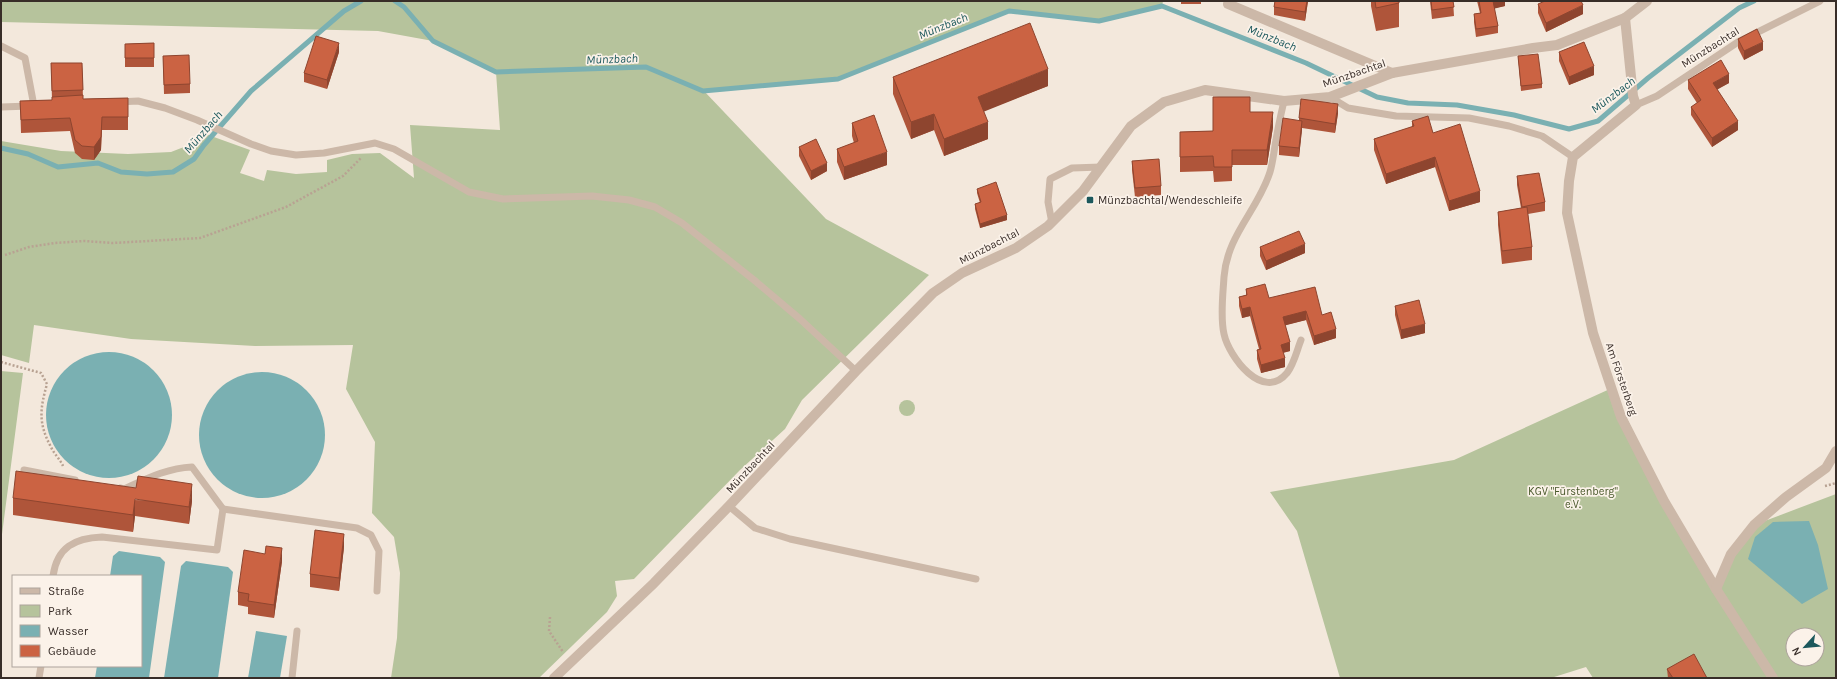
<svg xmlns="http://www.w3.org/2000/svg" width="1837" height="679" font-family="Karla,sans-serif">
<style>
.green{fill:#b6c39c;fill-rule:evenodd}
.water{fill:#7ab0b2}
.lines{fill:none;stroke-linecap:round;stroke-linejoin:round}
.stream{stroke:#7ab0b2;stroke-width:5}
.path{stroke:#b8a292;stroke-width:2.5;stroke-dasharray:2 2;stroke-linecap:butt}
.service{stroke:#ccb8a8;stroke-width:7}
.minor{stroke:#ccb8a8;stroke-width:10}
.wall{fill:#af553a}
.shaded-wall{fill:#8e452f}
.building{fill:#cb6343;stroke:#8e452f}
.poi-dot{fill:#1c585c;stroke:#fbf2e9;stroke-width:1.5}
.labels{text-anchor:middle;stroke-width:3.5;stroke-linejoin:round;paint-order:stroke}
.street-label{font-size:11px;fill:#382d28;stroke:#fbf2e9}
.poi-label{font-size:11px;fill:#382d28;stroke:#fbf2e9;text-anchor:start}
.park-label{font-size:11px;fill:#48582b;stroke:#fbf2e9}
.water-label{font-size:12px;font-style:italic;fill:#1c585c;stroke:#fbf2e9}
</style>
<rect width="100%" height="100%" fill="#f3e8dc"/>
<g class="green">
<polygon points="1,1 1163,1 1162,6 1099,21 1009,11 838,79 704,91 826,219 929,275 802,400 785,429 740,470 634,579 615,581 617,596 607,612 539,678 391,678 397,638 400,573 394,537 372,513 375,442 346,389 353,345 255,346 131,339 34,325 29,363 1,355 1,141 61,151 128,154 171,152 189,145 200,132 250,150 240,173 264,181 267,170 296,174 327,172 327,160 352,154 380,153 414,178 410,125 500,130 496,72 433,41 378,31 1,22"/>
<polygon points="1,371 23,373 1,542 1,582"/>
<path d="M1612 388 1694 556 1717 585 1754 525 1836 494V678H1593L1586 667 1551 678H1340L1297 531 1270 492 1454 460ZM1793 635H1817V659H1793Z"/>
<circle cx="907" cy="408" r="8"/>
</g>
<g class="water">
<circle cx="109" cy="415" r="63"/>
<circle cx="262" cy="435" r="63"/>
<polygon points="1809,521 1818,545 1828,589 1802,604 1748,559 1755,537 1773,522"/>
<polygon points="119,551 160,557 165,562 149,678 95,678 97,666 141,666 141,576 110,576 113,556"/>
<polygon points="186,561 228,567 233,572 218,678 164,678 181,566"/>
<polygon points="256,631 287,636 280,678 248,678"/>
</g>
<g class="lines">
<g class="stream">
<polyline points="395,1 404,7 433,41 496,72 646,67 703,91 838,79 1009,11 1099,21 1162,6 1306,63 1377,97 1408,103 1457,105 1514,115 1569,129 1598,121 1648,78 1739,8 1754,1"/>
<polyline points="1,148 28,154 58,167 98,163 121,172 147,174 173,172 194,159 204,145 251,91 344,11 361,1"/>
</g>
<g class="path">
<polyline points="5,255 29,247 55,243 84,241 113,243 200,238 286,207 343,176 361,158"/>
<path d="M1 362 41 373 47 384C40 409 38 423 51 447 54 454 60 459 63 466"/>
<polyline points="1825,486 1836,483"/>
<polyline points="550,617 549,631 563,652"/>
</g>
<g class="service">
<polyline points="1,46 25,58 34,106"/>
<polyline points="1330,97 1348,108 1396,116 1469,118 1509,126 1542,136 1573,157"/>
<path d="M1284 101C1281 114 1278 127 1276 140 1274 150 1273 162 1270 172 1258 210 1227 235 1224 277 1223 294 1220 317 1224 334 1229 357 1263 402 1287 373 1294 364 1297 350 1301 340"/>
<polyline points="118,102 138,101 165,108 197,120 251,144 271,151 296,155 324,153 375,143 394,149 469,192 503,199 592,196 629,200 655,207 682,223 754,280 800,319 856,371"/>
<polyline points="1636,105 1657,96 1738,42 1820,1"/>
<polyline points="1,107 30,106"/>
<polyline points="1052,223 1048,202 1050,179 1072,168 1101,167"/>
<polyline points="24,470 75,480"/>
<path d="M120 488 124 489C146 479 167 468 192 467L223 509"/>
<polyline points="729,506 755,528 790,539 976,579"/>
<path d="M53 576C57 547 75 538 102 537L217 550 223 509 357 528 371 535 379 551 377 591"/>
<polyline points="39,678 41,666"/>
<polyline points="292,678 297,631"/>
</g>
<g class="minor">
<polyline points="1228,4 1392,73"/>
<polyline points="1625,18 1633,96 1636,105 1573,157 1569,181 1567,213 1593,333 1621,417 1664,501 1716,589 1773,678"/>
<polyline points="1716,589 1731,554 1754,525 1786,497 1826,468 1836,451"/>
<polyline points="554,678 654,583 729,506 856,371 933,293 962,273 1016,248 1048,226 1083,191 1131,126 1164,102 1205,90 1284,101 1330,97 1392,73 1533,48 1557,45 1625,18 1647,1"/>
</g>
</g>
<g class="wall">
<rect x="1181" y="1" width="20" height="3"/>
<polygon points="1275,1 1308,1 1305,21 1274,15 1274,7"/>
<polygon points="1371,1 1399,1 1399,27 1376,31 1371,6"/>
<polygon points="1430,1 1453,1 1454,16 1432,19"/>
<polygon points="1477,1 1505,1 1505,6 1494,8 1498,26 1498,33 1476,37 1474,22 1474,14 1480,13"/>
<polygon points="1538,4 1583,14 1546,32 1538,13"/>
<polygon points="1738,39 1763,50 1744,60 1738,48"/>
<polygon points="154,43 154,67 125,67 125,44"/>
<polygon points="339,52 327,89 304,82 304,73"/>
<polygon points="1559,52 1594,75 1569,85 1559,61"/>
<polygon points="163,56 190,84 190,93 164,94"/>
<polygon points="1518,56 1542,84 1542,88 1521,91"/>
<polygon points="51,63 82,63 83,99 128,98 128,130 102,130 101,150 94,160 82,159 75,153 70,131 21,133 20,101 52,100"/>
<polygon points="893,77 1048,86 983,111 988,139 944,156 934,130 911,139 893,94"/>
<polygon points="1688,80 1729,83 1717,89 1738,130 1712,147 1691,115 1691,107 1697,103 1688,89"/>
<polygon points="1250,112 1273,127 1267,165 1232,165 1232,181 1214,182 1213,171 1180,172 1180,132 1213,131"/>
<polygon points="1338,113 1335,133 1302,128 1299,157 1279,155 1279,146 1299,120 1299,118"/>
<polygon points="1412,121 1433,133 1480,202 1449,211 1435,167 1386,184 1374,150 1374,139 1412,127"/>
<polygon points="852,123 887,165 844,180 837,162 837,149 854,143 852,136"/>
<polygon points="799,147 827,171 811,180 799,156"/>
<polygon points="1132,161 1161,186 1161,195 1135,197 1132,170"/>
<polygon points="1517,176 1545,202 1545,211 1528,214 1532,247 1532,260 1502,264 1498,225 1498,212 1521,208 1517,185"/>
<polygon points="977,189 1007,220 980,228 975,209 975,204 980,203 977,193"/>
<polygon points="1260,247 1305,253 1266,270 1260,256"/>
<polygon points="1246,289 1269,298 1322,315 1336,338 1314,345 1306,320 1285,325 1290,351 1283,353 1285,367 1261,373 1257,359 1257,350 1259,349 1250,316 1242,318 1239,306 1239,297 1246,295"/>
<polygon points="1395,306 1425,333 1401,339 1395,315"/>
<polygon points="13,498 192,501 189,524 135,516 133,532 13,515"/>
<polygon points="344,547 339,591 310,587 310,574"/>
<polygon points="282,561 274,618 248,614 248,607 238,605 238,592"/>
<polygon points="1667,669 1707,678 1668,678"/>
</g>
<g class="shaded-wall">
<polygon points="1307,1 1308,1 1305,21 1305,12"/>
<polygon points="1493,1 1505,1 1505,6 1493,9"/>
<polygon points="1583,5 1583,14 1546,32 1546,23"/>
<polygon points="1763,42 1763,50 1744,60 1744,51"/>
<polygon points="339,43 339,52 327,89 327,80"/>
<polygon points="1594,66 1594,75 1569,85 1569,77"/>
<polygon points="1048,69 1048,86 978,114 978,97"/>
<polygon points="1729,74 1729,83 1713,92 1713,83"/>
<polygon points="1338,104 1338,113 1335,133 1335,124"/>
<polygon points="1273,112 1273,127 1267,165 1267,150"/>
<polygon points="934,114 934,130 911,139 911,122"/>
<polygon points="102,117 101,150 94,160 94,147"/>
<polygon points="1302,121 1302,130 1299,157 1299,148"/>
<polygon points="1738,121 1738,130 1712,147 1712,138"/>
<polygon points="988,122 988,139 944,156 944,139"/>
<polygon points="887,152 887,165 844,180 844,167"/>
<polygon points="1435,157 1435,167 1386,184 1386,174"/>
<polygon points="827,163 827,171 811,180 811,171"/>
<polygon points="1480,191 1480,202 1449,211 1449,201"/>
<polygon points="1007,215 1007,220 980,228 980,224"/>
<polygon points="1305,244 1305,253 1266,270 1266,261"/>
<polygon points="1250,307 1250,316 1242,318 1242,309"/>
<polygon points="1306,311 1306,320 1283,326 1283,317"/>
<polygon points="1425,324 1425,333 1401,339 1401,330"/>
<polygon points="1336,329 1336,338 1314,345 1314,336"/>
<polygon points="1290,342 1290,351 1281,353 1281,345"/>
<polygon points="1285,358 1285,367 1261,373 1261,365"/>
<polygon points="192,484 192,501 189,524 189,507"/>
<polygon points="135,499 135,516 133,532 133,515"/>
<polygon points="344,534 344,547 339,591 339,578"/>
<polygon points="282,548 282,561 274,618 274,605"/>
</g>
<g class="building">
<polygon points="1275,1 1307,1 1305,12 1274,7"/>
<polygon points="1375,1 1399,1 1399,3 1376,8"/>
<polygon points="1431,1 1453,1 1454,7 1432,10"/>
<polygon points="1479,1 1495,1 1493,1 1498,26 1476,29 1474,14 1481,13"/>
<polygon points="1545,1 1581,1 1583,5 1546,23 1538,4"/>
<polygon points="1030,23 1048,69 978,97 988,122 944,139 934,114 911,122 893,77"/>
<polygon points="1757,29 1763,42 1744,51 1738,39"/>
<polygon points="316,36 339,43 327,80 304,73"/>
<polygon points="1584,42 1594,66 1569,77 1559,52"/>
<polygon points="154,43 154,58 125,58 125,44"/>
<polygon points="1538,54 1542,84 1521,86 1518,56"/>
<polygon points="189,55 190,84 164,85 163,56"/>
<polygon points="1721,60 1729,74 1713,83 1738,121 1712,138 1691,107 1701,100 1688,80"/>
<polygon points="51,63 82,63 83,90 52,91"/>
<polygon points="83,95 83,99 128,98 128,117 102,117 101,137 94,147 82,146 75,140 70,118 21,120 20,101 52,100 52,97"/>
<polygon points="1213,97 1250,97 1250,112 1273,112 1267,150 1232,150 1232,167 1214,167 1213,156 1180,157 1180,132 1213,131"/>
<polygon points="1301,99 1338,104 1335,124 1299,118"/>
<polygon points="874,115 887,152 844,167 837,149 858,141 852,123"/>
<polygon points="1428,116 1433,133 1460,124 1480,191 1449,201 1435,157 1386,174 1374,139 1414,126 1412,121"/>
<polygon points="1283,118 1302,121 1299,148 1279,146"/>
<polygon points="816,139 827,163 811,171 799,147"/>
<polygon points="1159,159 1161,186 1135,188 1132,161"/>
<polygon points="1539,173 1545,202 1522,207 1517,176"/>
<polygon points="996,182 1007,215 980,224 975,204 981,202 977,189"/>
<polygon points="1527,207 1532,247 1502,251 1498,212"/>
<polygon points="1299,231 1305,244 1266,261 1260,247"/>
<polygon points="1265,284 1269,298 1315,287 1322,315 1331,312 1336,329 1314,336 1306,311 1283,317 1290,342 1281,345 1285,358 1261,365 1257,350 1261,349 1250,307 1242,309 1239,297 1247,295 1246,289"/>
<polygon points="1419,300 1425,324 1401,330 1395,306"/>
<polygon points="16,471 136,488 138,476 192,484 189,507 135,499 133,515 13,498"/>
<polygon points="315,530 344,534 339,578 310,574"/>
<polygon points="266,546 282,548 274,605 248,601 249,594 238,592 244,550 265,554"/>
<polygon points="1694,654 1707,678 1673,678 1667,669"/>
</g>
<rect class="poi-dot" x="1086" y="196" width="8" height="8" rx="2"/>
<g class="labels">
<g class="street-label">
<text transform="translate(1710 47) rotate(-32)" y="4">Münzbachtal</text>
<text transform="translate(1354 73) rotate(-19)" y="4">Münzbachtal</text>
<text transform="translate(989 246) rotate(-27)" y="4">Münzbachtal</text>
<text transform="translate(1622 379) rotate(71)" y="4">Am Försterberg</text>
<text transform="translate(750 467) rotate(-47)" y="4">Münzbachtal</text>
</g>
<g class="poi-label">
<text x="1098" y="204">Münzbachtal/Wendeschleife</text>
</g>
<g class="park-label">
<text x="1573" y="495">KGV "Fürstenberg"<tspan x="1573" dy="13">e.V.</tspan></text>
</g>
<g class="water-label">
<text transform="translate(943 26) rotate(-22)" y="4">Münzbach</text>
<text transform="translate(1272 38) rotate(22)" y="4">Münzbach</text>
<text transform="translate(612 59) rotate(-2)" y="4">Münzbach</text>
<text transform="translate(1613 95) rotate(-37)" y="4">Münzbach</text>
<text transform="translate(203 132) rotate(-49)" y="4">Münzbach</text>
</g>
</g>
<rect width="1837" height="679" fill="none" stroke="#382d28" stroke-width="4"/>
<rect x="12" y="575" width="130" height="92" fill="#fbf2e9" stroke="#ada39c"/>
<rect x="20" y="588" width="20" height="6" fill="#ccb8a8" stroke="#ada39c"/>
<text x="48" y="595" font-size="12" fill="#382d28">Straße</text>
<rect x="20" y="605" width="20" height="12" fill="#b6c39c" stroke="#ada39c"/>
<text x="48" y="615" font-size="12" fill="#382d28">Park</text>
<rect x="20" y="625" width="20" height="12" fill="#7ab0b2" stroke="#ada39c"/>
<text x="48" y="635" font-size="12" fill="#382d28">Wasser</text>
<rect x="20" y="645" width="20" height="12" fill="#cb6343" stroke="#ada39c"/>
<text x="48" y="655" font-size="12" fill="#382d28">Gebäude</text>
<g transform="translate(1805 647) rotate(243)"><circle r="19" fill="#fbf2e9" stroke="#ada39c"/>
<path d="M0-3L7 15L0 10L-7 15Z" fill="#1c585c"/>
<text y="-6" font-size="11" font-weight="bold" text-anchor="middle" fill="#382d28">N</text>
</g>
</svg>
